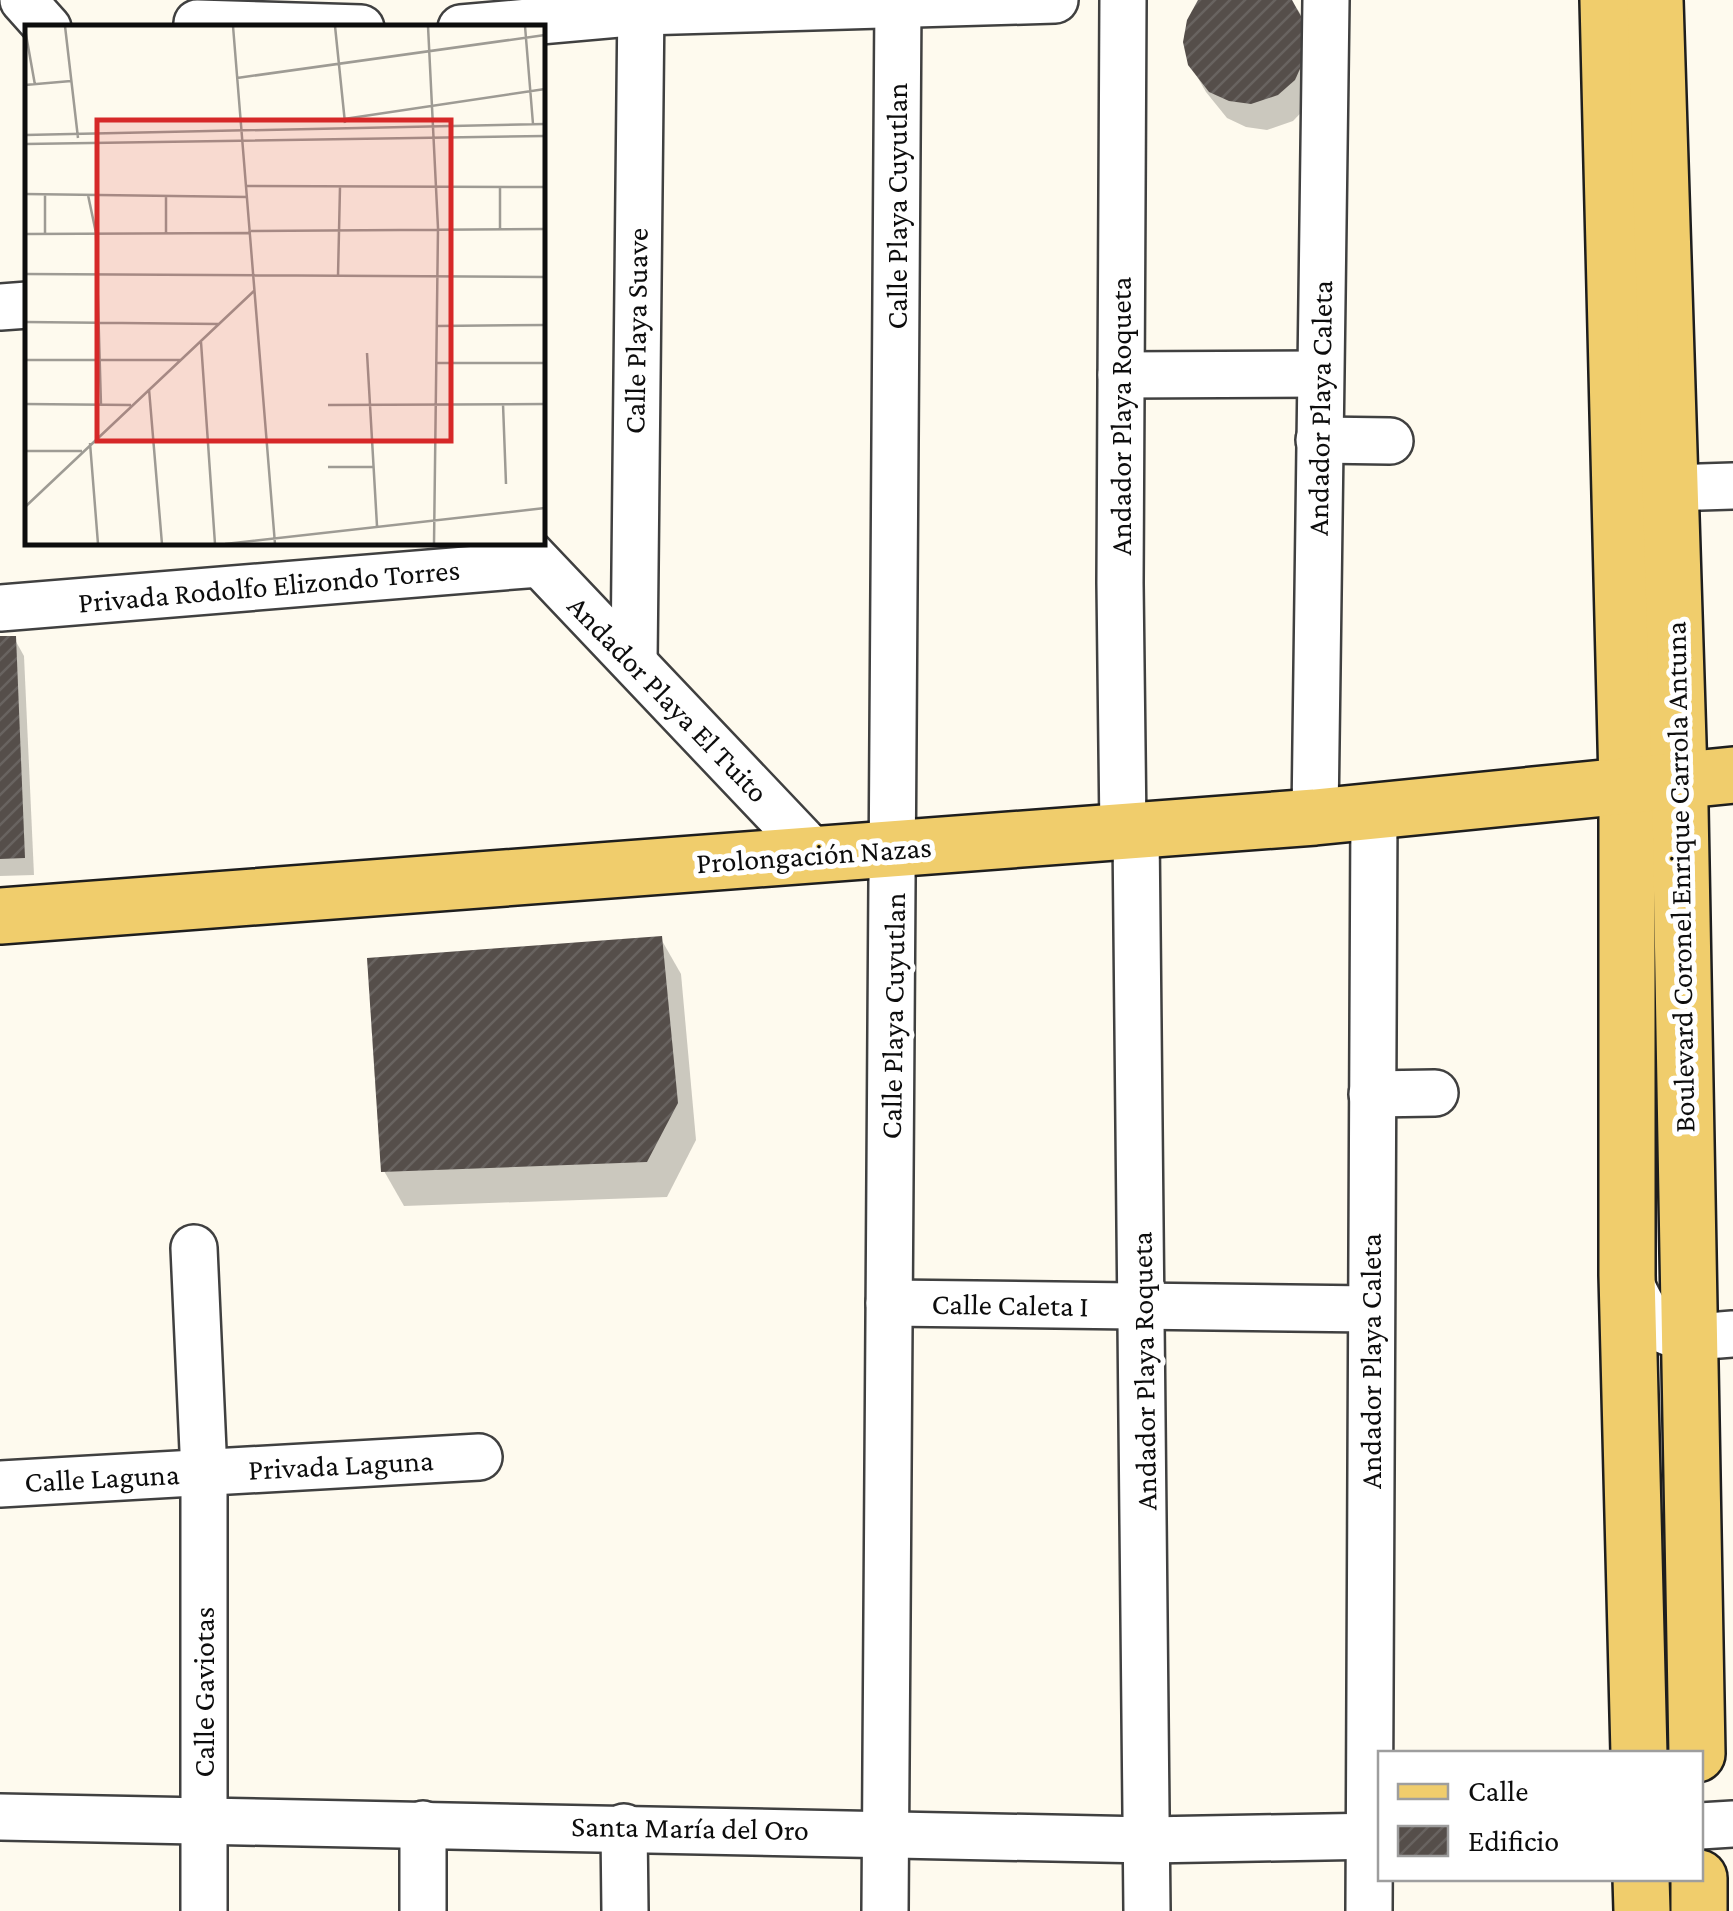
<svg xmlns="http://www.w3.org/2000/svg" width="1733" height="1911" font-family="'Crimson Pro',serif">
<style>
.shadow{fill:#0003}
.building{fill:url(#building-hatch)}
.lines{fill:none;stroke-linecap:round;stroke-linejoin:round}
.minor-casing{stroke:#404040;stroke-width:50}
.major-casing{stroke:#1e1e1e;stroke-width:60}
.minor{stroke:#fff;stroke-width:45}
.major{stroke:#f0cd6c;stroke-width:55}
.labels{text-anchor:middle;stroke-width:10;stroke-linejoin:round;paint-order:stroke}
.street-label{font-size:30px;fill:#0d0d0d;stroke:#fff}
.inset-road{fill:none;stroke:#9e9b94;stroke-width:2.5}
.view{fill:#d62828;fill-opacity:0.15;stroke:#d62828;stroke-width:5}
.inset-edge{fill:none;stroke:#0d0d0d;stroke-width:5}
</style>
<defs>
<pattern id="building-hatch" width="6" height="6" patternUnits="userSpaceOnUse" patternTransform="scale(2.5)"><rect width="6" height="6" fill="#554e4a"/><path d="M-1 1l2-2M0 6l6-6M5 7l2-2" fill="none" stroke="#686360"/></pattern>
</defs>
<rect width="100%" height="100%" fill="#fefaee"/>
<g class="shadow">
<polygon points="1202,0 1288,0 1298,10 1314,37 1315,98 1293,121 1267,130 1246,127 1227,118 1206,92 1190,64"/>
<polygon points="14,638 24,656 34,875 0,876 0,639"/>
<polygon points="661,939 681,974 696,1140 667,1197 404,1206 384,1171"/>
</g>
<g class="building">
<polygon points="1198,0 1292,0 1308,29 1308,51 1295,80 1278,95 1251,104 1229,101 1209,92 1188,65 1183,42 1187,20"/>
<polygon points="0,636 16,636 25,858 0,859"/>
<polygon points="662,936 678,1103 647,1162 381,1172 367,958"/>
</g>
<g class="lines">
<defs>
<g id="minor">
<polyline points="23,0 48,28"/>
<polyline points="1123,0 1120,583 1123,831"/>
<polyline points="197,23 361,28"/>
<polyline points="461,28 641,12 1055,0"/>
<polyline points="0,307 28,305"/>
<polyline points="1121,375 1320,374"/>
<polyline points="1319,440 1390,441"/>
<polyline points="1637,489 1733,486"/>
<polyline points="519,542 817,856"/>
<polyline points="0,608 539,564"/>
<polyline points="634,662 641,0"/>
<polyline points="1315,817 1326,0"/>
<polyline points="1136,830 1147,1911"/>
<polyline points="1372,1094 1435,1093"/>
<polyline points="194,1248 204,1473 204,1911"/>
<path d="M1628 1277C1655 1340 1667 1340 1733 1334"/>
<polyline points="889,1303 1371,1309"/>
<polyline points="0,1484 479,1457"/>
<polyline points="0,1817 1148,1840 1380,1836"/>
<polyline points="423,1824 423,1911"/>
<polyline points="1700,1826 1733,1824"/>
<polyline points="624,1827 625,1911"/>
<polyline points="885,1911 898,0"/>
<polyline points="1369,1911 1374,811"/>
</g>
<g id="major">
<polyline points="1608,0 1627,784 1627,1275 1639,1754"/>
<polyline points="1655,0 1680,807 1697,1754"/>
<polyline points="0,916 1315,817 1733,775"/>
<polyline points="1641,1878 1642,1911"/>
<polyline points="1699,1878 1699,1911"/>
</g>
</defs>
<use href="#minor" class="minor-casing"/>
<use href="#major" class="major-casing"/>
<use href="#minor" class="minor"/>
<use href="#major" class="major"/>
</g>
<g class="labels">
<g class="street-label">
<text transform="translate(897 206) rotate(-90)" y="10">Calle Playa Cuyutlan</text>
<text transform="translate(636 331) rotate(-89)" y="10">Calle Playa Suave</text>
<text transform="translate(1320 408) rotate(-89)" y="10">Andador Playa Caleta</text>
<text transform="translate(1121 416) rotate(-90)" y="10">Andador Playa Roqueta</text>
<text transform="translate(269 586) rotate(-5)" y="10">Privada Rodolfo Elizondo Torres</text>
<text transform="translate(668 699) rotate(46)" y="10">Andador Playa El Tuito</text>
<text transform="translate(814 855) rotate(-4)" y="10">Prolongación Nazas</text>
<text transform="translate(1680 877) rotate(-91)" y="10">Boulevard Coronel Enrique Carrola Antuna</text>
<text transform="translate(893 1016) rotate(-89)" y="10">Calle Playa Cuyutlan</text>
<text transform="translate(1010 1305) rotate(1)" y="10">Calle Caleta I</text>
<text transform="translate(1371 1361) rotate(-90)" y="10">Andador Playa Caleta</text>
<text transform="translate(1144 1371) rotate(-91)" y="10">Andador Playa Roqueta</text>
<text transform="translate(341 1465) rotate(-3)" y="10">Privada Laguna</text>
<text transform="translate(102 1478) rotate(-3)" y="10">Calle Laguna</text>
<text transform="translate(204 1692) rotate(-90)" y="10">Calle Gaviotas</text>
<text transform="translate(690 1828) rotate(1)" y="10">Santa María del Oro</text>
</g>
</g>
<g transform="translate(25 25)">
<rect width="520" height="520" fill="#fefaee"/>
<path class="inset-road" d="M40 1 53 113M208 1 250 519M310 1 320 98M403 1 413 203 409 519M500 1 508 99M0 4 10 60M212 53 520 10M0 60 46 56M319 94 520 64M0 110 520 99M0 119 520 111M222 161 520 162M475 162V204M0 169 223 172M63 170 71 208 76 380M141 171V208M226 206 520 204M0 209 226 208M20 209V169M0 249 520 252M313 251 315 162M0 297 194 299M411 301 520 300M176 317 190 519M342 328 352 501M0 335H156M410 338H520M124 364 137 519M0 379 106 380M478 379 481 459M303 380 520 379M65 418 73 519M0 426H57M303 442H349M0 482 230 265M200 519 520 483"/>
<path class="view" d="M72 95H426V416H72Z"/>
<rect width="520" height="520" class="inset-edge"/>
</g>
<rect x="1378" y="1751" width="325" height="130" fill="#ffffff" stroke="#9e9e9e" stroke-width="2.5"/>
<rect x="1398" y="1784" width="50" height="15" fill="#f0cd6c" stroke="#9e9e9e" stroke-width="2.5"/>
<text x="1468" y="1801" font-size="30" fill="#0d0d0d">Calle</text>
<rect x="1398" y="1826" width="50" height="30" fill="url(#building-hatch)" stroke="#9e9e9e" stroke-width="2.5"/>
<text x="1468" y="1851" font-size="30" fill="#0d0d0d">Edificio</text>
</svg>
